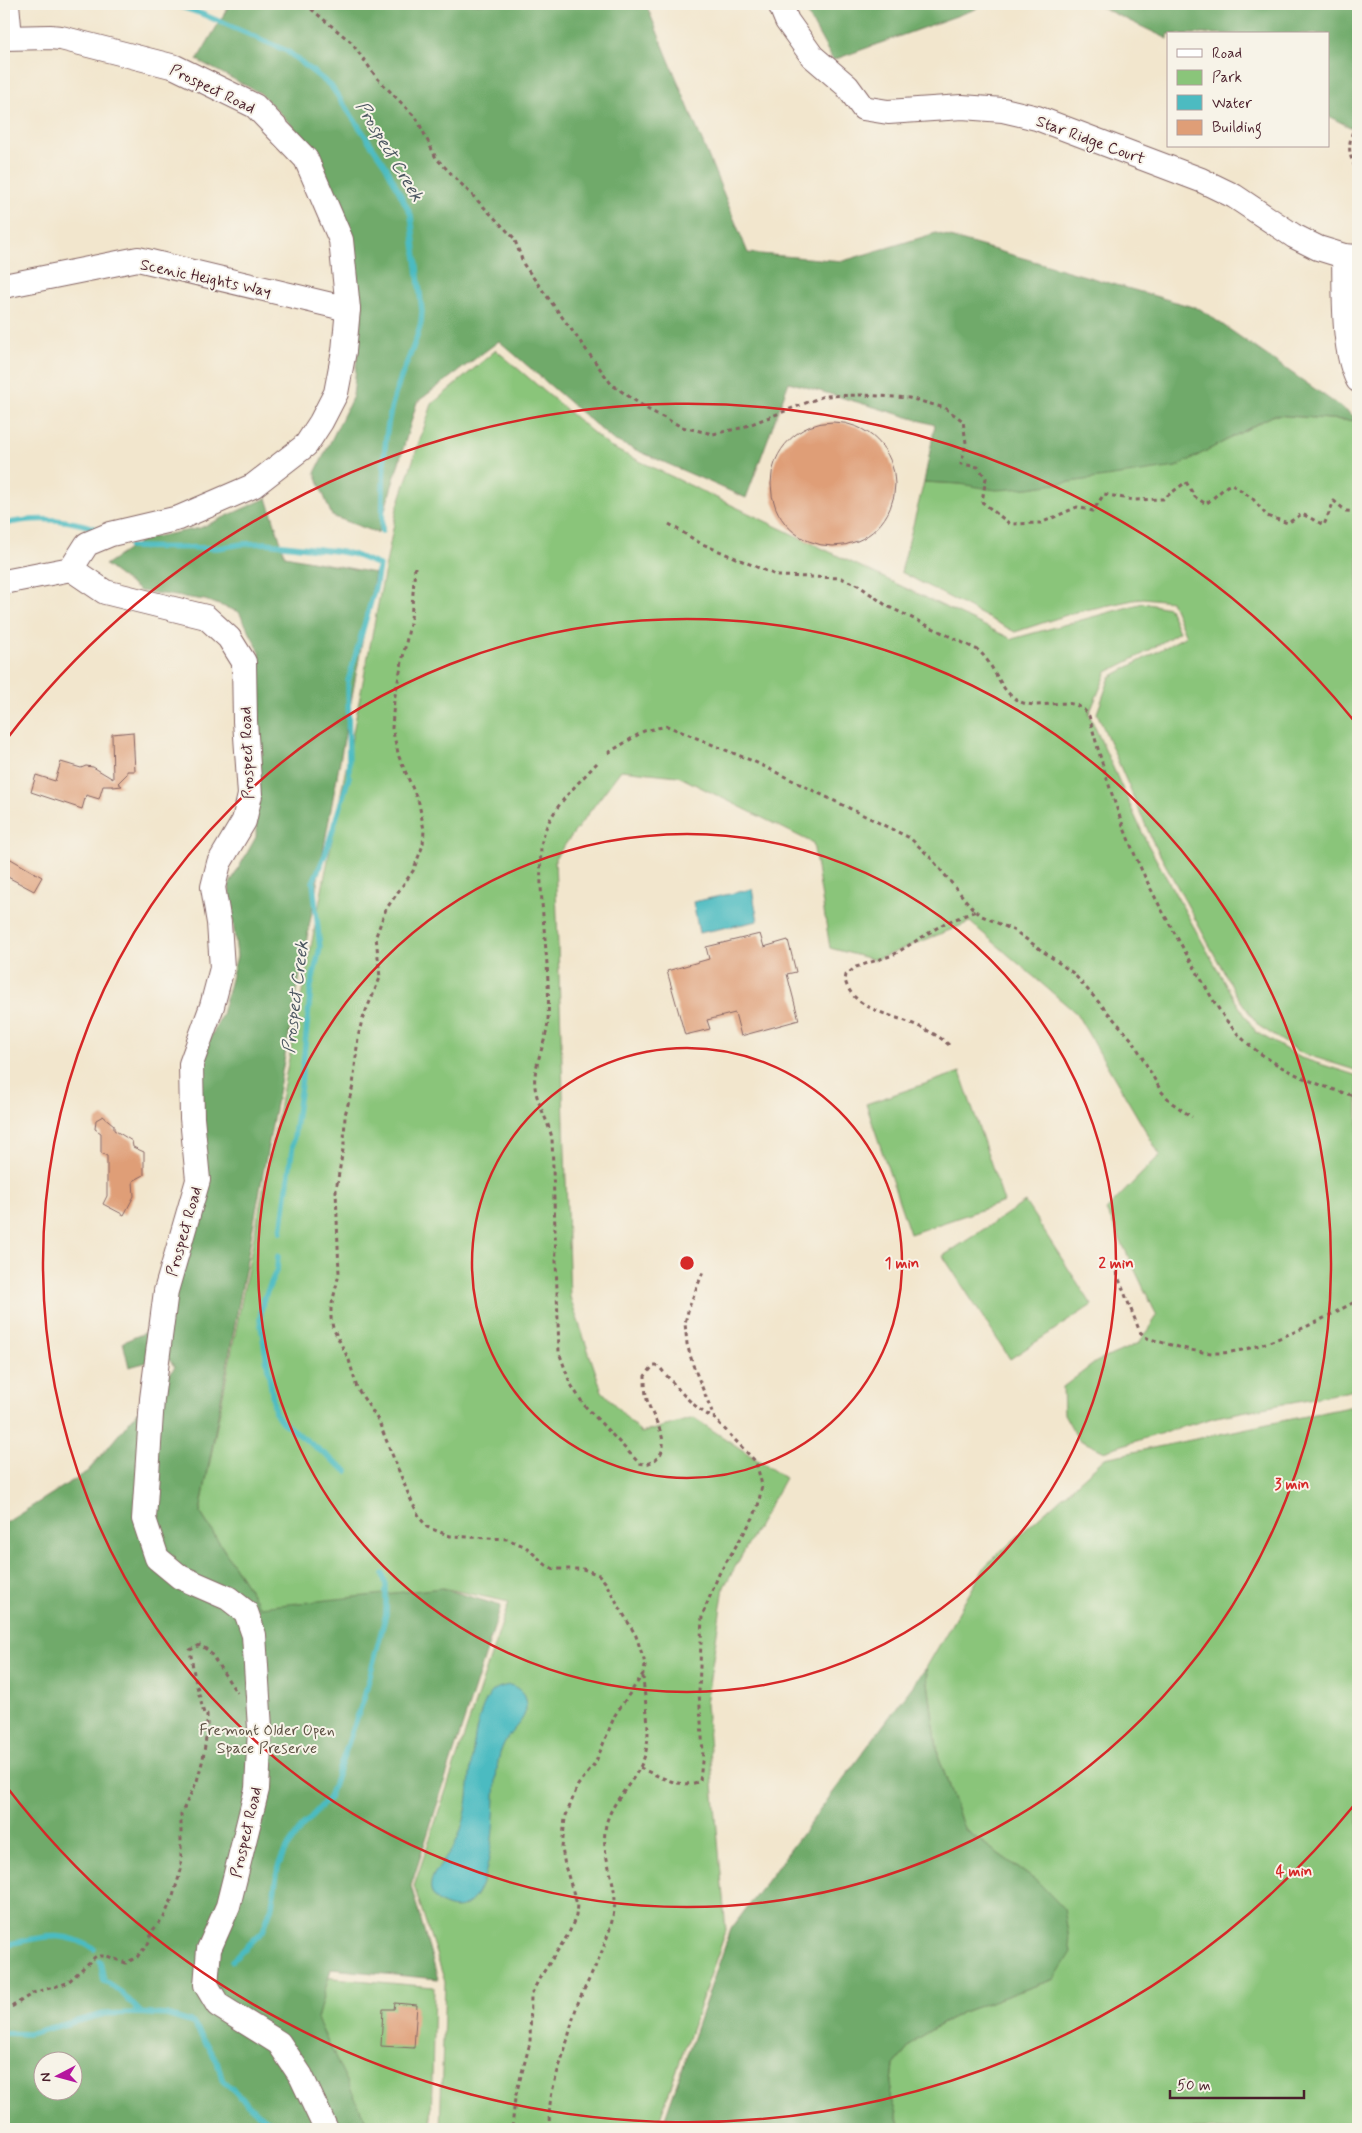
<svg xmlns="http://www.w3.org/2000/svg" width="1362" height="2133" font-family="Mynerve,sans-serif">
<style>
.green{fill:#8ac57a;stroke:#6a7252;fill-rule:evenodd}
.forest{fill:#6faa6a;stroke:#5c644a;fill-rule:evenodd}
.water{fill:#4cbbc1;stroke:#4b6d76}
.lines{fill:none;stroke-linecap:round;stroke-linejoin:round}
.stream{stroke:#4cbbc1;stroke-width:5.5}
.building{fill:#df9e77}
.minor-casing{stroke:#856564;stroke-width:26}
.path{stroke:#856564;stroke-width:3;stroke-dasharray:4 4;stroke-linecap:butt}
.minor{stroke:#fff;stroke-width:24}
.ring{fill:none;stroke:#d62828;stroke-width:2.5}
.labels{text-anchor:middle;stroke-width:4;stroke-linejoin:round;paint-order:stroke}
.street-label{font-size:16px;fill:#4a1f2b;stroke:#f7f3e8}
.park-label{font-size:16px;fill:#5d5143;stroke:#f7f3e8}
.water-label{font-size:18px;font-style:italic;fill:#4b5660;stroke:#f7f3e8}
.centre{fill:#d62828;stroke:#f7f3e8;stroke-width:2.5}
.ring-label{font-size:15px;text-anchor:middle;font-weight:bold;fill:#d62828;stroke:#f7f3e8;stroke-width:4;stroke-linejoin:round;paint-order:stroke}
</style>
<rect width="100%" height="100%" fill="#f7f3e8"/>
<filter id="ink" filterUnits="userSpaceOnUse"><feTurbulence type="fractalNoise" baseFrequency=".02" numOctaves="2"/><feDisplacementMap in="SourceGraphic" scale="10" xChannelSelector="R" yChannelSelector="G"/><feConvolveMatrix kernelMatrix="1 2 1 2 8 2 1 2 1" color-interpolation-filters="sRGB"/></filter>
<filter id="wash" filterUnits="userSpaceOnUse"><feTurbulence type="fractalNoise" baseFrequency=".0096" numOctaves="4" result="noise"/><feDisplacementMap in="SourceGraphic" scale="20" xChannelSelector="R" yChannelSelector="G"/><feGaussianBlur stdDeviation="1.12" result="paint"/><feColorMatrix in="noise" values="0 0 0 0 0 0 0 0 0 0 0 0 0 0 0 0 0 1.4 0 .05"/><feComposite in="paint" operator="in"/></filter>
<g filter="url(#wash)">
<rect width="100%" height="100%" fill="#f2e6cd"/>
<g class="green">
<path d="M496 350 610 447 1012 639 1143 603 1169 608 1179 632 1143 654 1107 672 1089 714 1147 843 1233 997 1256 1032 1301 1058 1358 1076V1387L1355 1390 1216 1417 1103 1451 1078 1439 1064 1414 1063 1387 1096 1362 1139 1343 1157 1316 1106 1210 1160 1155 1076 1013 970 922 875 960 830 948 813 843 678 776 621 770 555 858 570 1297 602 1391 641 1433 694 1418 785 1478 724 1587 706 1704 726 1931 656 2129H440L445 1982 414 1886 509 1602 443 1588 289 1974 434 1987 431 2129H4V1939L260 1607 200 1512 397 508 432 404ZM42 2060H72V2090H42Z"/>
<polygon points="1274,415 1358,421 1358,1071 1301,1053 1259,1026 1237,996 1152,840 1097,713 1110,677 1186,636 1171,601 1143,598 1076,612 1015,632 901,572 924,482 960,484 1176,467"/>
<polygon points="960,1072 1004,1202 910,1234 866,1104"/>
<polygon points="1025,1202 1092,1305 1010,1359 943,1256"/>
<polygon points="1358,1405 1358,2129 902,2129 890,2097 894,2065 916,2039 960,2013 1054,1979 1039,1883 964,1829 938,1755 926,1668 986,1565 1105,1458"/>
</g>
<g class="forest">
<polygon points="230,4 646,4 748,253 843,261 936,233 1200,309 1358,419 1358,421 1274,415 1176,467 1028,488 996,490 960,484 924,482 935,425 789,382 746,498 613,440 499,341 417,402 378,533 332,516 315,473 353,396 362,309 351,234 315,149 260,93 197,60"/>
<polygon points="807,4 990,4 833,60 803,6"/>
<polygon points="1094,4 1358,4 1358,131 1328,116 1328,34 1168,34 1168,39"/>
<path d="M267 498 285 556 375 573 200 1512 260 1607 442 1588 501 1606 411 1886 438 1979 331 1969 317 2019 370 2129H4V1524L88 1471 175 1367 167 1357 129 1367 123 1342 161 1326 204 1182 198 1064 222 1014 237 956 229 885 256 837 260 652 239 612 205 600 140 591 105 565 144 539 200 528ZM42 2060H72V2090H42Z"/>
<polygon points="926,1668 938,1755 964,1829 1039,1883 1064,1909 1071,1952 1054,1979 960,2013 916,2039 894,2065 890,2097 902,2129 661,2129 731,1929"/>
</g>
<g class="water">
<polygon points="752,889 758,921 699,933 693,902"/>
<path d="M510 1685 520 1689C538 1718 511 1724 502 1748 496 1762 496 1781 495 1797 494 1821 491 1918 450 1907 441 1905 433 1899 431 1890 428 1873 448 1859 455 1844 461 1832 465 1818 467 1805 471 1776 472 1712 493 1691 498 1687 504 1686 510 1685Z"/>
</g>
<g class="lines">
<g class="stream">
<path d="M172 4 202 14 287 51 331 86 386 166 411 215 422 311 421 323C415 348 402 370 395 395 381 438 384 486 382 531"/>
<path d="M4 524C34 517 64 518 94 528"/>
<polyline points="130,547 218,548 242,544 266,543 335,551 352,554 379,565 376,584 348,681 349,777 325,855 313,882 320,948 311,986 301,1085 281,1232"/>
<polyline points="278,1256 277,1269 263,1301 260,1319 275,1412 281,1421 347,1471"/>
<path d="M4 1945C39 1938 62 1928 94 1949"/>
<polyline points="100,1961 104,1981 122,1993 141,2013"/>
<polyline points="232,1961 263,1931 272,1906 278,1867 284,1853 301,1828 329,1798 364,1698 386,1614 386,1585 383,1574"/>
<polyline points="4,2033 28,2034 104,2014 135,2013 167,2015 193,2023 217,2061 222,2079 257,2113 281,2129"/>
</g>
</g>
<g id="blocks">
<g class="building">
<circle cx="833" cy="484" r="62"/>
<polygon points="133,732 135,771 127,771 127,774 118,783 122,786 113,787 113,786 103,786 99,799 86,795 82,809 31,792 36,775 55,781 61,762 81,768 86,766 93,767 113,779 112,734"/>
<polygon points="9,858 42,877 34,891 4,875 4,867"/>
<polygon points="760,934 764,947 788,940 796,972 787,974 799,1020 741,1036 735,1013 707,1020 710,1029 685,1035 667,971 709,959 706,947"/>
<polygon points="103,1116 114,1125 114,1130 132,1141 133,1147 144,1152 144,1175 133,1181 134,1196 124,1215 103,1204 107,1196 107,1156 101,1153 101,1133 95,1129 96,1120"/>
<polygon points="395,2003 417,2005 414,2048 381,2046 383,2009 394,2009"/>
</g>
</g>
</g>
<g filter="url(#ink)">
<use href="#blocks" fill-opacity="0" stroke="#856564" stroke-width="1"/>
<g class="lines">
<defs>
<g id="minor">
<polyline points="7,4 10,37"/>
<polyline points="780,4 787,21 812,56 847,86 863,108 888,112 962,107 1003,110 1037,118 1201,180 1234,196 1294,236 1318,248 1344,256 1358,257"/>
<polyline points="4,38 50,37 61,38 175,67 255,106 306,159 341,240 348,309 344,351 336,393 321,422 306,445 253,486 179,518 111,534 87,544 71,569"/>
<path d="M1344 256C1345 291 1342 349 1358 380"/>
<polyline points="4,286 138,259 348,309"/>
<polyline points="71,569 105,592 206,617 229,638 244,662 245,721 250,795 244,821 219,863 213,887 219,923 222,968 212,1006 191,1064 192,1118 198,1180 166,1291 152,1399 144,1519 157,1558 180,1577 228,1598 246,1612 254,1635 260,1728 257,1789 228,1906 209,1949 206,1985 218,2005 279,2043 301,2076 326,2129"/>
<polyline points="4,582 71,569"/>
</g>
</defs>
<use href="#minor" class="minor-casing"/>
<g class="path">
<polyline points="305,4 351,42 377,78 417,119 436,158 514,238 524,265 612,385 649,410 682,427 713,434 741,428 824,396 862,395 909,398 945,408 963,421 966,443 961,464 978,467 986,478 982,502 1010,524 1041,523 1077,507 1093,511 1104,494 1133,500 1163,499 1186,482 1195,497 1206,504 1227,486 1232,484 1253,499 1267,516 1288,523 1302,514 1324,525 1334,501 1346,511 1358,512"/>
<path d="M1358 117C1350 140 1344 149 1358 172"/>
<path d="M669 524 700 543 778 576 841 578 858 585 887 606 978 650C996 665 999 693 1021 702 1043 712 1073 691 1089 716 1102 765 1117 815 1138 862 1155 900 1176 936 1197 972 1211 996 1224 1022 1244 1040 1275 1069 1318 1086 1358 1097"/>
<polyline points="415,567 411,619 394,700 392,728 399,757 419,803 424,830 423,845 413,871 386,909 376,936 380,978 362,1020 358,1037 353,1086 345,1115 344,1144 336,1190 339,1274 331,1308 331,1318 333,1328 349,1360 357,1388 378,1420 410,1498 420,1518 427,1527 450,1536 507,1539 526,1547 546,1565 554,1569 583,1569 599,1575 605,1582 636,1636 644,1660 645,1667 643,1674 615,1715 595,1764 578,1785 565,1818 562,1848 565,1866 577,1904 576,1916 569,1933 539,1979 531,1995 530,2043 515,2098 512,2129"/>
<polyline points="608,753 644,731 667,726 755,762 910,838 930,857 973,909 982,916 1015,931 1073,973 1133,1041 1161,1091 1172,1103 1192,1117"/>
<path d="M597 763C575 787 545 813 541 847 538 905 551 962 548 1020 547 1042 532 1067 535 1087 537 1104 548 1120 552 1138L559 1352 570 1383 584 1405 639 1463C646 1465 652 1463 657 1458 673 1444 653 1419 648 1403 645 1394 645 1385 645 1376L653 1366H657L661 1369C678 1389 692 1407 715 1419"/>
<path d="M949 1045C938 1035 925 1029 911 1023 888 1014 852 1008 845 980L846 975 856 967 893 955 945 923 976 911"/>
<path d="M1116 1272 1140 1332 1147 1338C1168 1344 1198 1354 1219 1353 1260 1352 1322 1320 1358 1300"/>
<path d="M640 1768C657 1775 681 1790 700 1781L703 1752 699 1692 702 1616 719 1574 753 1518 758 1506 762 1485 756 1462 715 1419 693 1365 687 1344 685 1323 689 1307 703 1272"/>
<polyline points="4,2009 13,2006 33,1993 67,1983 96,1956 107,1956 126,1963 137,1957 148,1944 153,1930 164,1917 173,1896 181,1870 181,1814 197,1781 203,1759 207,1731 207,1714 204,1714 194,1674 190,1650 200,1645 209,1651 237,1693"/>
<path d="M550 2129C546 2099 558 2073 566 2045 571 2028 574 2010 582 1994 590 1977 599 1961 605 1943 610 1930 614 1916 615 1902 615 1878 602 1856 605 1831 608 1802 635 1784 644 1758 653 1732 644 1702 643 1675"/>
</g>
<use href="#minor" class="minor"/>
</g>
</g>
<g class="ring">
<circle cx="687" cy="1263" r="215"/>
<circle cx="687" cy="1263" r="429"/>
<circle cx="687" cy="1263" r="644"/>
<path d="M1355 1804A859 859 0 0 1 6 1786M6 740A859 859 0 0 1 1355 722"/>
</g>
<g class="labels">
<g class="street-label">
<text transform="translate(213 88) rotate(26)" y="6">Prospect Road</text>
<text transform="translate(1091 139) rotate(20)" y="6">Star Ridge Court</text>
<text transform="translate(206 277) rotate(12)" y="6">Scenic Heights Way</text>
<text transform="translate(246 753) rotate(-92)" y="6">Prospect Road</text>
<text transform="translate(183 1231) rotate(-74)" y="6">Prospect Road</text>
<text transform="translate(245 1832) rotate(-77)" y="6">Prospect Road</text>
</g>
<g class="park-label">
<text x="267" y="1735">Fremont Older Open<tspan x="267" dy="18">Space Preserve</tspan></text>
</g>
<g class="water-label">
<text transform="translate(390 151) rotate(59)" y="6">Prospect Creek</text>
<text transform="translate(295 997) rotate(-83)" y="6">Prospect Creek</text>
</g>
</g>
<circle cx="687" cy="1263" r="8" class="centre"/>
<g class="ring-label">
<text x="902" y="1268">1 min</text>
<text x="1116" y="1268">2 min</text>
<text x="1292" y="1489">3 min</text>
<text x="1294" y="1876">4 min</text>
</g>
<rect width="1362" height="2133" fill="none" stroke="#f7f3e8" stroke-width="20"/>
<rect x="1167" y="32" width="162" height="115" fill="#f7f3e8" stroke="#b29e9c"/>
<rect x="1177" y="49" width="25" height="8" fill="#ffffff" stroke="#b29e9c"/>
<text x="1212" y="58" font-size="15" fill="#4a1f2b">Road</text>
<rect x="1177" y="70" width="25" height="15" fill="#8ac57a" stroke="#b29e9c"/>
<text x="1212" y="82" font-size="15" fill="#4a1f2b">Park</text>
<rect x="1177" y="95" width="25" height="15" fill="#4cbbc1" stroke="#b29e9c"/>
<text x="1212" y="108" font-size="15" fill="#4a1f2b">Water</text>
<rect x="1177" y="120" width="25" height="15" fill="#df9e77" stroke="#b29e9c"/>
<text x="1212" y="132" font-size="15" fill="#4a1f2b">Building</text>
<g transform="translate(58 2076) rotate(264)"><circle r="24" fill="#f7f3e8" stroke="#b29e9c"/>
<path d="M0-4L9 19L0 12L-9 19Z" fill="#b5179e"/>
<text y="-8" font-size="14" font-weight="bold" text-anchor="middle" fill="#4a1f2b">N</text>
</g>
<path d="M1170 2090v8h134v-8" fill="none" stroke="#4a1f2b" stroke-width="2.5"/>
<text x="1177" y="2090" font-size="15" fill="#4a1f2b" stroke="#f7f3e8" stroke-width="4" paint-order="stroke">50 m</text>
</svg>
